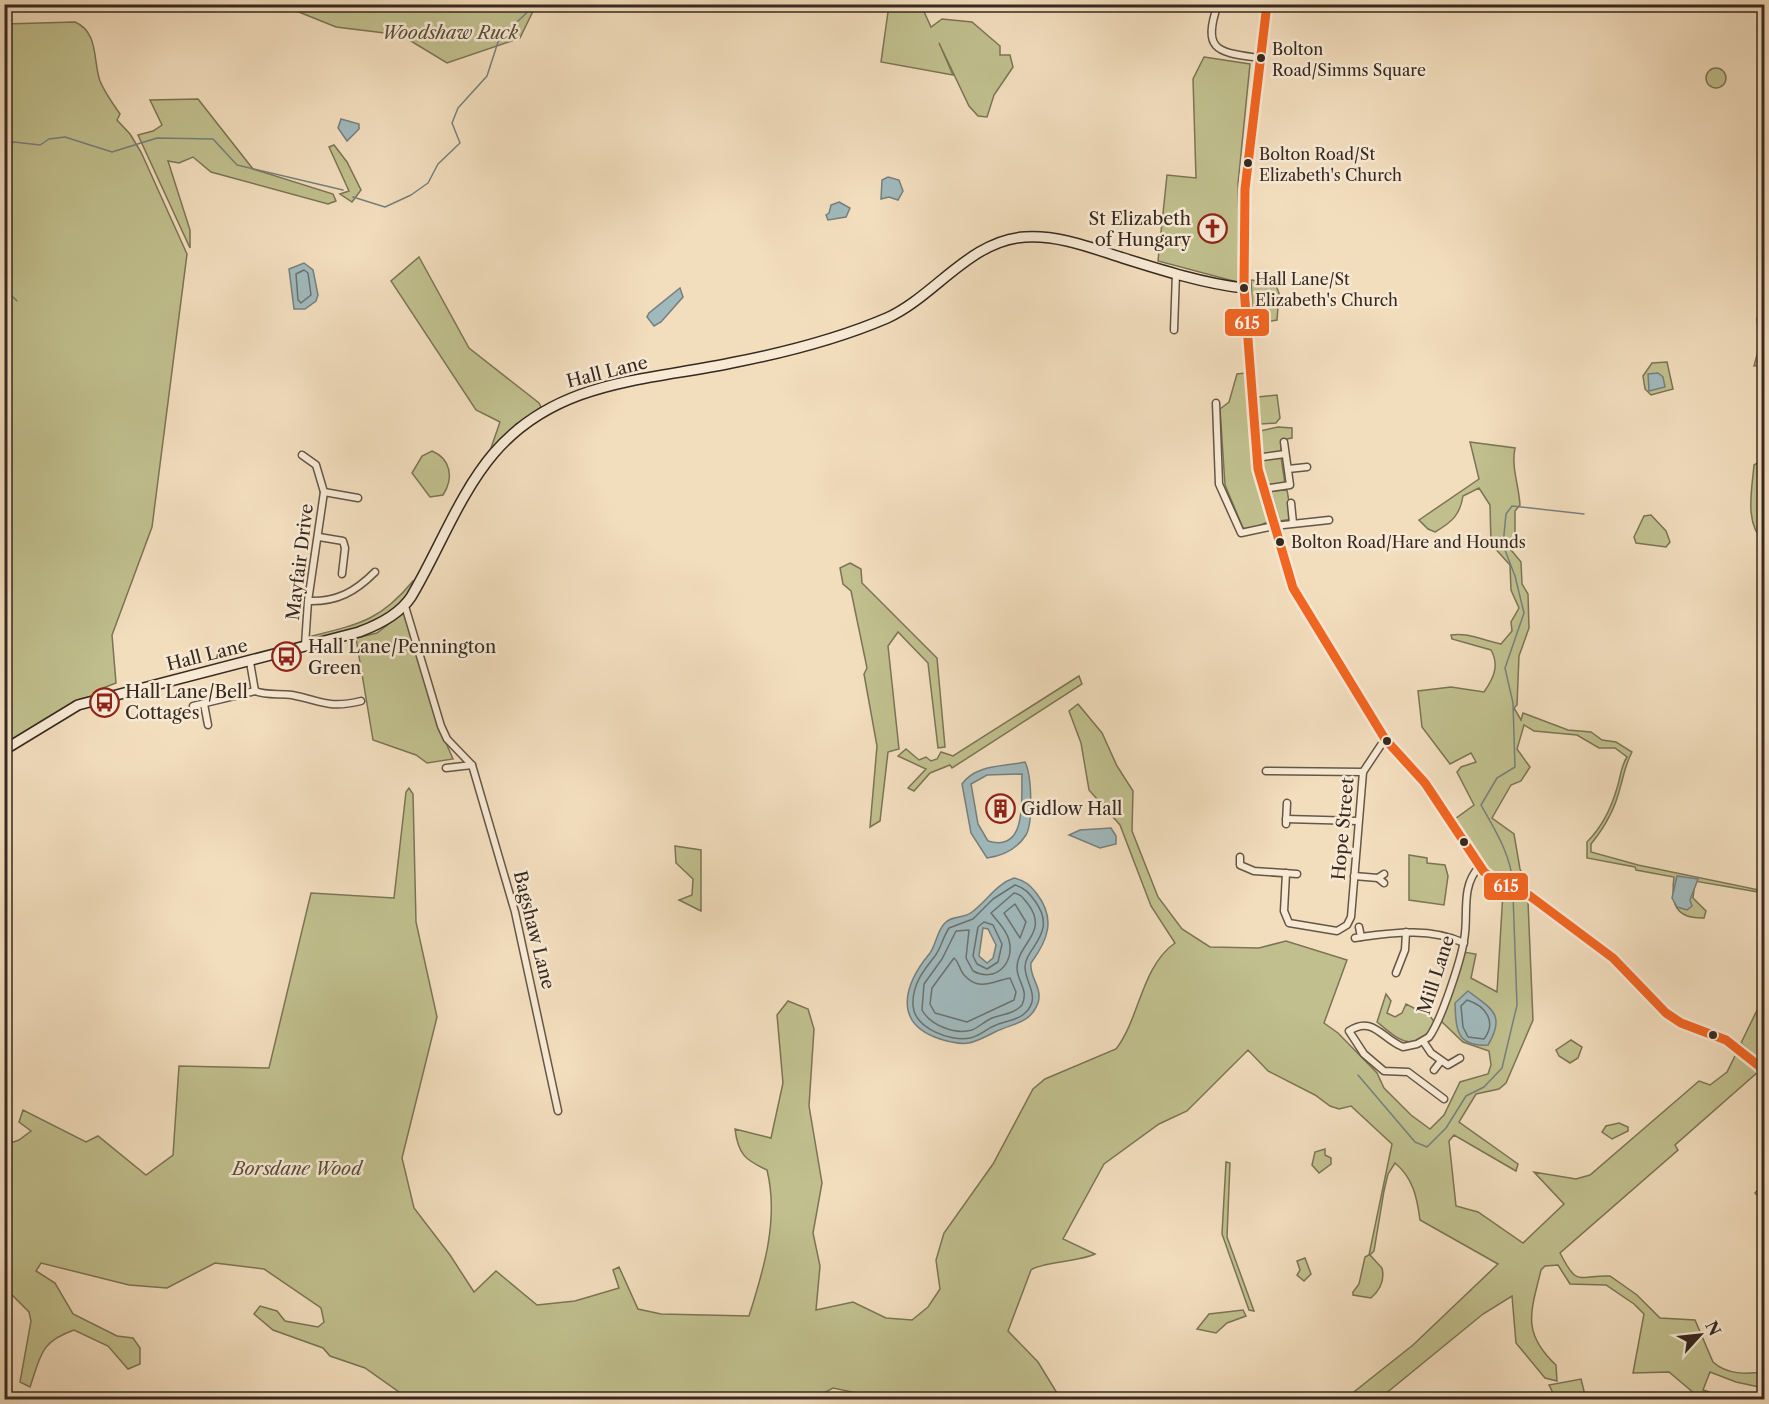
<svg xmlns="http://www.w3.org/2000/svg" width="1769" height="1404" font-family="'Libre Caslon Text',serif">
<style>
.green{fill:#c0bf8d;stroke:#7b7456;stroke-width:1.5}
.water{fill:#a0b9bc;stroke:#767f7e;stroke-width:1.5;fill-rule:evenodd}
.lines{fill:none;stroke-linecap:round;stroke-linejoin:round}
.shore{stroke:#6b716e;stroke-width:1.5}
.stream{stroke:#767f7e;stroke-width:1.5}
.street-casing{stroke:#655647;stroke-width:9}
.secondary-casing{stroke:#362920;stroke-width:12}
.street{stroke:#f7e9d4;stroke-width:6}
.secondary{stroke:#f7e9d4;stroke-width:9}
.bus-1-casing{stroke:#f7e9d4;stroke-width:14}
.bus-1{stroke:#f26522;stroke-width:9}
.bus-dot{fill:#362920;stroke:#f7e9d4;stroke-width:2}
.labels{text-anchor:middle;stroke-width:5;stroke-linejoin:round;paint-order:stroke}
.bus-label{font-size:16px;fill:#362920;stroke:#f7e9d4;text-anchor:start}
.park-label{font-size:18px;font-style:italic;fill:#584e3b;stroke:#f7e9d4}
.poi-label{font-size:18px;fill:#362920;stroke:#f7e9d4;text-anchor:start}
.street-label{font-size:18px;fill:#362920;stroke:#f7e9d4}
.line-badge{stroke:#f7e9d4;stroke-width:2}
.badge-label{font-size:16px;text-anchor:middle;font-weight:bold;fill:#fff}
</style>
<rect width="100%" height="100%" fill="#f2ddbd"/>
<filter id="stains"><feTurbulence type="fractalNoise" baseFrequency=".00333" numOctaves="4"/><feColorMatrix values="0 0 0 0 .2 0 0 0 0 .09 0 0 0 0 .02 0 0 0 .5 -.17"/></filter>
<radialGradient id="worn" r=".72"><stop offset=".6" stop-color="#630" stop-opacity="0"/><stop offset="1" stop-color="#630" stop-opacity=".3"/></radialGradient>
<g class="green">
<polygon points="289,5 536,5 520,38 447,63 401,35 336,27 294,10"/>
<polygon points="921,5 931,27 942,19 972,22 1000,46 1000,55 1010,55 1013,67 994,95 987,117 978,116 969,106 939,43 953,75 881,62 889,5"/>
<path d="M75 22C99 32 93 62 100 81 105 93 113 104 120 114L117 120 130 134 141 152 187 254 152 527 112 635 116 683 103 688 104 693 80 699 5 744V24Z"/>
<polygon points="1204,57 1250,64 1238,184 1241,283 1158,261 1167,175 1196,178 1193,79"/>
<circle cx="1716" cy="78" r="10"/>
<polygon points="198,99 253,169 333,194 336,201 328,204 211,172 193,157 179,163 168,161 190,230 190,248 138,135 153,131 162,125 150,100"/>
<polygon points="334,145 347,162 361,190 352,202 340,194 349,191 329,147"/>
<polygon points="419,257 469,348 539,403 541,407 516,424 492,450 491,448 500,422 476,410 391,281"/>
<polygon points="1251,280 1275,283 1279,293 1277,320 1253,324"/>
<polygon points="1757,320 1764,329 1764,365 1754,366 1760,344"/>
<polygon points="1667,362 1673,389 1651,395 1645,389 1643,376 1652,363"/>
<polygon points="1245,373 1253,458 1270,521 1249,530 1243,528 1225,485 1220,409 1229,402 1237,374"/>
<polygon points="1277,395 1280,418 1276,423 1261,424 1258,397"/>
<polygon points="1278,427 1292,428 1292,438 1281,440 1281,452 1262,454 1260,431"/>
<path d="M1470 442 1515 448C1511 467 1519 486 1520 505L1515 511V535L1507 545 1521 562 1522 584 1528 594 1529 628 1519 656 1517 705 1514 708 1521 720 1523 713 1568 730 1591 732 1602 740 1616 742 1632 752C1625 765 1624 775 1620 788 1615 809 1604 828 1591 844V852L1638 865 1764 891V893L1695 881 1693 898 1706 911 1704 918C1673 919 1671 901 1674 877L1636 870 1635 867 1587 858V842C1602 827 1611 809 1617 788 1621 776 1620 768 1627 757L1615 748H1599L1577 735 1534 731 1524 725 1517 749 1530 767 1521 781 1511 785 1492 818 1514 834 1520 869 1529 889 1498 877 1483 864 1455 819 1474 805 1457 772 1461 767 1476 762 1471 753 1450 764 1422 727 1418 691 1451 687 1484 692C1493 679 1500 666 1491 650L1452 639 1451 635C1468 632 1484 641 1501 644L1512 631 1511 622 1519 608 1511 590 1510 565 1491 544 1490 505 1479 488 1463 496C1460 515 1452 522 1435 532L1428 529 1419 520 1479 479Z"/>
<path d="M432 451C451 459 454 478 443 495L430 497 412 473 422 456Z"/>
<polygon points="1281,457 1285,484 1267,487 1263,460"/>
<path d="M1764 459V542C1744 523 1752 490 1754 465Z"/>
<polygon points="1287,490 1292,519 1280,521 1271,491"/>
<polygon points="1651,515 1666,531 1670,542 1666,547 1636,543 1634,537 1644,516"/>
<polygon points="850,563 861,569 862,583 937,658 945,747 938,748 928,663 898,632 888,646 899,749 888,752 880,821 870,827 877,746 864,674 867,668 851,591 843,584 840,568"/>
<path d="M413 581 417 583 395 609 363 627 315 639 312 636C360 624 381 620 413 581Z"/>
<polygon points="404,612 439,727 453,759 427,763 416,755 373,740 356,638 377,633"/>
<polygon points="1079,676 1082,684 952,768 950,765 930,773 914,791 908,788 926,769 898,756 906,749 919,760 926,757 931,761 937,759 941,752 953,756"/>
<path d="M1078 704 1102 733 1117 766 1133 791 1132 831 1158 897 1182 929 1210 947 1259 948 1286 941 1347 960 1324 1023 1338 1033 1377 1073 1384 1088 1411 1115 1430 1129 1444 1115 1460 1082 1488 1074 1491 1065 1489 1051 1463 1042 1440 1020 1463 952 1476 954 1471 978 1497 992 1503 892 1528 902 1533 1020 1506 1083 1499 1089 1476 1094 1459 1122 1518 1164 1516 1171 1454 1135 1449 1141 1456 1206 1478 1212 1523 1243 1564 1204 1534 1172 1576 1179 1590 1175 1699 1081 1710 1085 1727 1072 1736 1054 1759 1071 1675 1145 1678 1150 1560 1253C1578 1288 1577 1275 1610 1276L1637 1295 1660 1318 1695 1320 1713 1362C1727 1375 1747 1374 1764 1372V1388L1736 1382 1710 1372 1703 1390 1731 1399H1701L1669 1372 1633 1373 1644 1314 1634 1304 1606 1285 1570 1284 1558 1265 1545 1266 1541 1270C1531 1312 1521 1332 1556 1365L1557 1381 1545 1378 1516 1343 1512 1296 1483 1314 1379 1399H1345L1413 1345 1498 1264 1420 1220C1417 1197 1413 1178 1395 1163L1388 1174 1384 1191 1374 1251 1370 1255 1382 1268C1385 1280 1380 1290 1371 1298L1353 1295V1292L1359 1284 1365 1257 1369 1255 1392 1144 1351 1106 1339 1109 1330 1106 1315 1095 1268 1071 1248 1050 1187 1111 1159 1124 1104 1164 1063 1239 1095 1254C1078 1262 1041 1262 1031 1270L1008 1331 1038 1362 1057 1393 1056 1399H1013L1009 1393 994 1399H860L862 1394 833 1388 811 1400 409 1399 365 1368 330 1356 323 1348 273 1330 254 1314 260 1306 277 1311 285 1321 318 1327 324 1322 321 1308 264 1269 215 1263 167 1288 129 1285 41 1263 36 1271 55 1283 73 1314 117 1336 133 1338 140 1348V1364L128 1369 108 1346 74 1330C40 1342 41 1355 30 1387L20 1382 31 1321 29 1312 5 1288V1145L19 1140 31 1131 19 1122 23 1110 86 1142 98 1136 146 1175 173 1155 179 1066 269 1068 311 893 394 898 406 792 409 788 413 794 416 922 437 1017 402 1158 414 1208 450 1255 474 1292 496 1271 537 1305 575 1301 619 1288 613 1270 619 1267 638 1309 661 1314 749 1316C764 1269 779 1219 767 1170 745 1160 738 1154 735 1129L771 1138 783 1083 777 1015 788 1001 808 1009 814 1029 809 1106 822 1183 813 1233 820 1266 816 1310 853 1302 886 1318 912 1320 928 1307 940 1289 936 1260 944 1233 993 1164 1033 1089 1045 1079 1116 1049C1140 1018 1141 967 1175 943L1151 906 1120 825 1089 790 1081 743 1069 711Z"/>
<polygon points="675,846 701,850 701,911 679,900 692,895 693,879 676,863"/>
<polygon points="1409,855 1427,858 1427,863 1445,865 1448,876 1444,905 1409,900"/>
<path d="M1386 994 1391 1001 1387 1013 1395 1017 1402 1013 1406 1004 1430 1016 1436 1024C1413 1054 1400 1041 1377 1022Z"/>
<polygon points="1764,996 1764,1064 1741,1043"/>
<polygon points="1571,1040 1582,1047 1578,1058 1570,1063 1559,1056 1556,1050"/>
<polygon points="1619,1123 1628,1127 1628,1131 1612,1139 1602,1132 1606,1126"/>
<polygon points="1325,1149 1325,1155 1331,1158 1331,1164 1319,1173 1312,1165 1315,1152"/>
<polygon points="1226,1162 1230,1163 1227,1237 1254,1311 1249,1310 1222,1234"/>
<polygon points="1764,1183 1764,1203 1755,1193"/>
<polygon points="1305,1258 1311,1274 1304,1281 1297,1275 1300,1270 1297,1261"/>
<polygon points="1243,1310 1246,1316 1227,1323 1216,1333 1197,1329 1209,1314"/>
<polygon points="1581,1379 1586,1399 1542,1399 1555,1397 1549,1385"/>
</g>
<g class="water">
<polygon points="341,119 359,124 359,129 347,141 338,128"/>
<polygon points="888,177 899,180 903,191 898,200 889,197 881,199 882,180"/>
<polygon points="839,202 850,208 846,217 828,220 826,215 829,213 831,205"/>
<polygon points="304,263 313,270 318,295 316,301 305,309 294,309 289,269"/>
<polygon points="680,288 683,297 661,322 654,326 647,317 649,313"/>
<polygon points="1658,373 1663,377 1665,387 1649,391 1648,374"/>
<path d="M1025 762C1032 776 1033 823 1026 835 1017 849 1002 856 987 858L971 833 962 784C976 764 1004 767 1025 762ZM1022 774C1021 798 1028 853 988 841L978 824 971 784 987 775Z"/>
<polygon points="1111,828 1116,836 1116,844 1100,848 1069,835 1080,830"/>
<polygon points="1677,876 1698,879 1690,900 1692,906 1687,910 1677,907 1672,898"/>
<path d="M1014 878C1026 881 1030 885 1037 894 1056 919 1048 940 1031 963 1029 977 1043 988 1038 1003 1030 1024 1013 1023 995 1032 972 1044 966 1047 940 1039 891 1023 905 983 930 953 936 944 937 932 944 924 951 915 964 919 972 912 987 901 996 884 1014 878ZM983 928 988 929 996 945 993 958 987 963 979 956Z"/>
<path d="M1468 991C1492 1009 1506 1015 1488 1045 1456 1047 1456 1029 1455 1003Z"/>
</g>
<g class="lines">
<g class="shore">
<polygon points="304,270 308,273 311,295 301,303 298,300 296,274"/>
<path d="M1015 885C1025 888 1029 893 1035 901 1059 934 1024 948 1025 968 1026 985 1042 998 1024 1014 1016 1021 1004 1021 994 1026 986 1029 980 1036 970 1038 950 1042 914 1028 913 1005 912 985 923 971 935 956 941 948 943 937 949 928L973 919 993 899Z"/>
<path d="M1014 893C1021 894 1023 898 1028 904 1050 933 1016 944 1017 969 1018 983 1029 990 1022 1005 1014 1014 1003 1014 992 1018 985 1021 979 1027 972 1030 955 1035 930 1025 922 1010L924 984 942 959 956 931 969 930 966 958 973 971C995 983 1015 964 1009 940 1006 929 997 921 991 913Z"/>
<polygon points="1015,904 1026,922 1020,938 1004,913"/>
<polygon points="984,922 993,925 1002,944 998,962 987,969 977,964 973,956 978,927"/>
<path d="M954 958C959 962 959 969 964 975 979 992 993 981 1010 978L1016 992 1014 1000 967 1022 935 1013 930 1004 932 988Z"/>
<path d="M1467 1000C1486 1006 1497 1022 1484 1039L1468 1037 1463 1027 1461 1006Z"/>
</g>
<g class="stream">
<polyline points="4,145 14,142 40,145 49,139 65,137 112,152 157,138 213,139 237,165 343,190"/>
<polyline points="353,197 385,207 411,195 428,183 438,164 460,143 452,123 458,108 487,76 499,39 536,4"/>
<polyline points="4,296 12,296 17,301"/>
<path d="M1513 884C1511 855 1495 830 1481 805L1497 778 1515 767 1513 703 1505 668 1524 613 1515 576 1503 545 1506 514 1512 506 1584 514"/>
<polyline points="1358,1075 1415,1142 1427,1147 1446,1128 1466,1096 1484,1087 1502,1068 1517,1005 1513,895"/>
</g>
<defs>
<g id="street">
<path d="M1218 4C1201 52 1219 52 1259 58"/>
<polyline points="1174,330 1176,273"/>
<polyline points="1216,403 1219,484 1241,533 1274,526 1329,520"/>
<polyline points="302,455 316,465 324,492 308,601 305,645"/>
<polyline points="1256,458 1285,454"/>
<polyline points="1288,469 1307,467"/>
<polyline points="1263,489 1290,485 1284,442"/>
<polyline points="324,492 358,498"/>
<polyline points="1291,503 1293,523"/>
<polyline points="319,537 343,541 345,548 342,574"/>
<path d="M308 601C337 602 355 592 375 572"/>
<polyline points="405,606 441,726 447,739 472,765 515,912 558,1111"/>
<polyline points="250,662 255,691"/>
<polyline points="204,704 208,725"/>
<path d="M193 706 255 691C267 696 279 693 292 695 322 701 328 709 361 701"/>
<polyline points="446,768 472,765"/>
<polyline points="1266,771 1363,772"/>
<polyline points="1286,819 1358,821"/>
<polyline points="1286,824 1287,803"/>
<polyline points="1240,857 1240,865 1254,871 1297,874"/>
<polyline points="1286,873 1284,911 1289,923 1337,931 1347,925 1351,917 1363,772 1385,739"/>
<polyline points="1354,876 1378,878"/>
<polyline points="1384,883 1378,878 1384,874"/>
<path d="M1361 937C1396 932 1432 928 1464 943"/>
<polyline points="1355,938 1361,937 1359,927"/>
<polyline points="1396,973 1405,950 1406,932"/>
<polyline points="1423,1041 1431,1053 1448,1065 1460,1058"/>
<polyline points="1434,1070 1441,1061"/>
<path d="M1444 1099 1408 1072 1384 1071 1364 1054 1349 1031C1373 1015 1382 1039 1403 1047L1417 1044 1429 1037C1441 1021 1461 960 1464 940 1469 916 1460 887 1479 867"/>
</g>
<g id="secondary">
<polyline points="1267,4 1245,189 1244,288 1258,469 1293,588 1385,739 1425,783 1484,872 1500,884 1530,896 1613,958 1666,1013 1681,1023 1726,1040 1764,1070"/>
<path d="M4 750 78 705 359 632C378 625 399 615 411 597 439 550 459 494 494 453 557 380 644 381 731 363 783 353 838 339 887 318 934 297 970 240 1025 237 1058 235 1089 247 1120 257 1158 269 1205 284 1244 288"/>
</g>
</defs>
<use href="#street" class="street-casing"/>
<use href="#secondary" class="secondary-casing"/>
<use href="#street" class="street"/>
<use href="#secondary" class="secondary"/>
<defs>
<polyline id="bus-1" points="1267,4 1245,189 1244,288 1258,469 1293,588 1385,739 1425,783 1484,872 1500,884 1530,896 1613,958 1666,1013 1681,1023 1726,1040 1764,1070"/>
</defs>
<use href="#bus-1" class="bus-1-casing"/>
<use href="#bus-1" class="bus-1"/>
</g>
<defs>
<symbol id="church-ring" viewBox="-11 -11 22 22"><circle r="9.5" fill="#f7e9d4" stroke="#8f2418" stroke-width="1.5"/><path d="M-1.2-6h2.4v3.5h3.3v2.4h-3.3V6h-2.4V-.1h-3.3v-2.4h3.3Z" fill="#8f2418"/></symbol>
<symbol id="bus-ring" viewBox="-11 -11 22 22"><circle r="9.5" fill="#f7e9d4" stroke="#8f2418" stroke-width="1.5"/><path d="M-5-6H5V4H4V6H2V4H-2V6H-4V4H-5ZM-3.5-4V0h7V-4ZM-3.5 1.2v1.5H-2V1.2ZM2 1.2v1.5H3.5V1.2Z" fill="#8f2418"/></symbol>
<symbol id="building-ring" viewBox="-11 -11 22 22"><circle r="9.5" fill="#f7e9d4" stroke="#8f2418" stroke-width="1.5"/><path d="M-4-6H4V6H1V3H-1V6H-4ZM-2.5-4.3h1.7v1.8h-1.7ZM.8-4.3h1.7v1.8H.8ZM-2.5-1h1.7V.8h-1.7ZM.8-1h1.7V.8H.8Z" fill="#8f2418"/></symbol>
</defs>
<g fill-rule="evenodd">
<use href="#church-ring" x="1196" y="212" width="33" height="33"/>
<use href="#bus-ring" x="270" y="640" width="33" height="33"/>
<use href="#bus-ring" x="88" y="686" width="33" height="33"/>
<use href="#building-ring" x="984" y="792" width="33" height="33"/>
</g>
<g class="bus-dot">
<circle cx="1261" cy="58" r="5"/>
<circle cx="1248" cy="163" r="5"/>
<circle cx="1244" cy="288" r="5"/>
<circle cx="1280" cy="542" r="5"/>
<circle cx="1387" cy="741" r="5"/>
<circle cx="1464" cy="842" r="5"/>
<circle cx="1713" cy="1035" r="5"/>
</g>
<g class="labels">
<g class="bus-label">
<text x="1272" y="55">Bolton<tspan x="1272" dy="21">Road/Simms Square</tspan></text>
<text x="1259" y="160">Bolton Road/St<tspan x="1259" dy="21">Elizabeth's Church</tspan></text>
<text x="1255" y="285">Hall Lane/St<tspan x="1255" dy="21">Elizabeth's Church</tspan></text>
<text x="1291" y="548">Bolton Road/Hare and Hounds</text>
</g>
<g class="park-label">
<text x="450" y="39">Woodshaw Ruck</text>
<text x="297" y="1175">Borsdane Wood</text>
</g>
<g class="poi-label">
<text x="1191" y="225" text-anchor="end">St Elizabeth<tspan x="1191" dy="21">of Hungary</tspan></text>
<text x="308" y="653">Hall Lane/Pennington<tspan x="308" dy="21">Green</tspan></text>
<text x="125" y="698">Hall Lane/Bell<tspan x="125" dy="21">Cottages</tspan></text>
<text x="1021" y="815">Gidlow Hall</text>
</g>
<g class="street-label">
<text transform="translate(607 372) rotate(-14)" y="6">Hall Lane</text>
<text transform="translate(300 562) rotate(-83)" y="6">Mayfair Drive</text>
<text transform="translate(207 655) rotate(-14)" y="6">Hall Lane</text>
<text transform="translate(1343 829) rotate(-85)" y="6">Hope Street</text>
<text transform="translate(534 930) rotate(76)" y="6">Bagshaw Lane</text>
<text transform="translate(1436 975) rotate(-72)" y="6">Mill Lane</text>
</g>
</g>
<g class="line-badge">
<rect x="1224" y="308" width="46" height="29" rx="6" fill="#f26522"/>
<rect x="1483" y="872" width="46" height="29" rx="6" fill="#f26522"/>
</g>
<g class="badge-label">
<text x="1247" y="329">615</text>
<text x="1506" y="892">615</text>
</g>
<rect width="1769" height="1404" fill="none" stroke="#f2ddbd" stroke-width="24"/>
<rect x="6" y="6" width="1757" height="1392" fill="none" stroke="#362920" stroke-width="3"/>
<rect x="12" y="12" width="1745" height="1380" fill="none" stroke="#362920" stroke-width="1.5"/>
<g transform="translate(1700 1335) rotate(63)" stroke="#f7e9d4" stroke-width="4.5" paint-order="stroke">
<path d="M0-4.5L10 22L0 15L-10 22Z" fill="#362920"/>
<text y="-9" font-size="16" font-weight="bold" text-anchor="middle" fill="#362920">N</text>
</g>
<rect width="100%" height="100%" filter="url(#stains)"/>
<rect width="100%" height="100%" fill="url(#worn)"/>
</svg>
